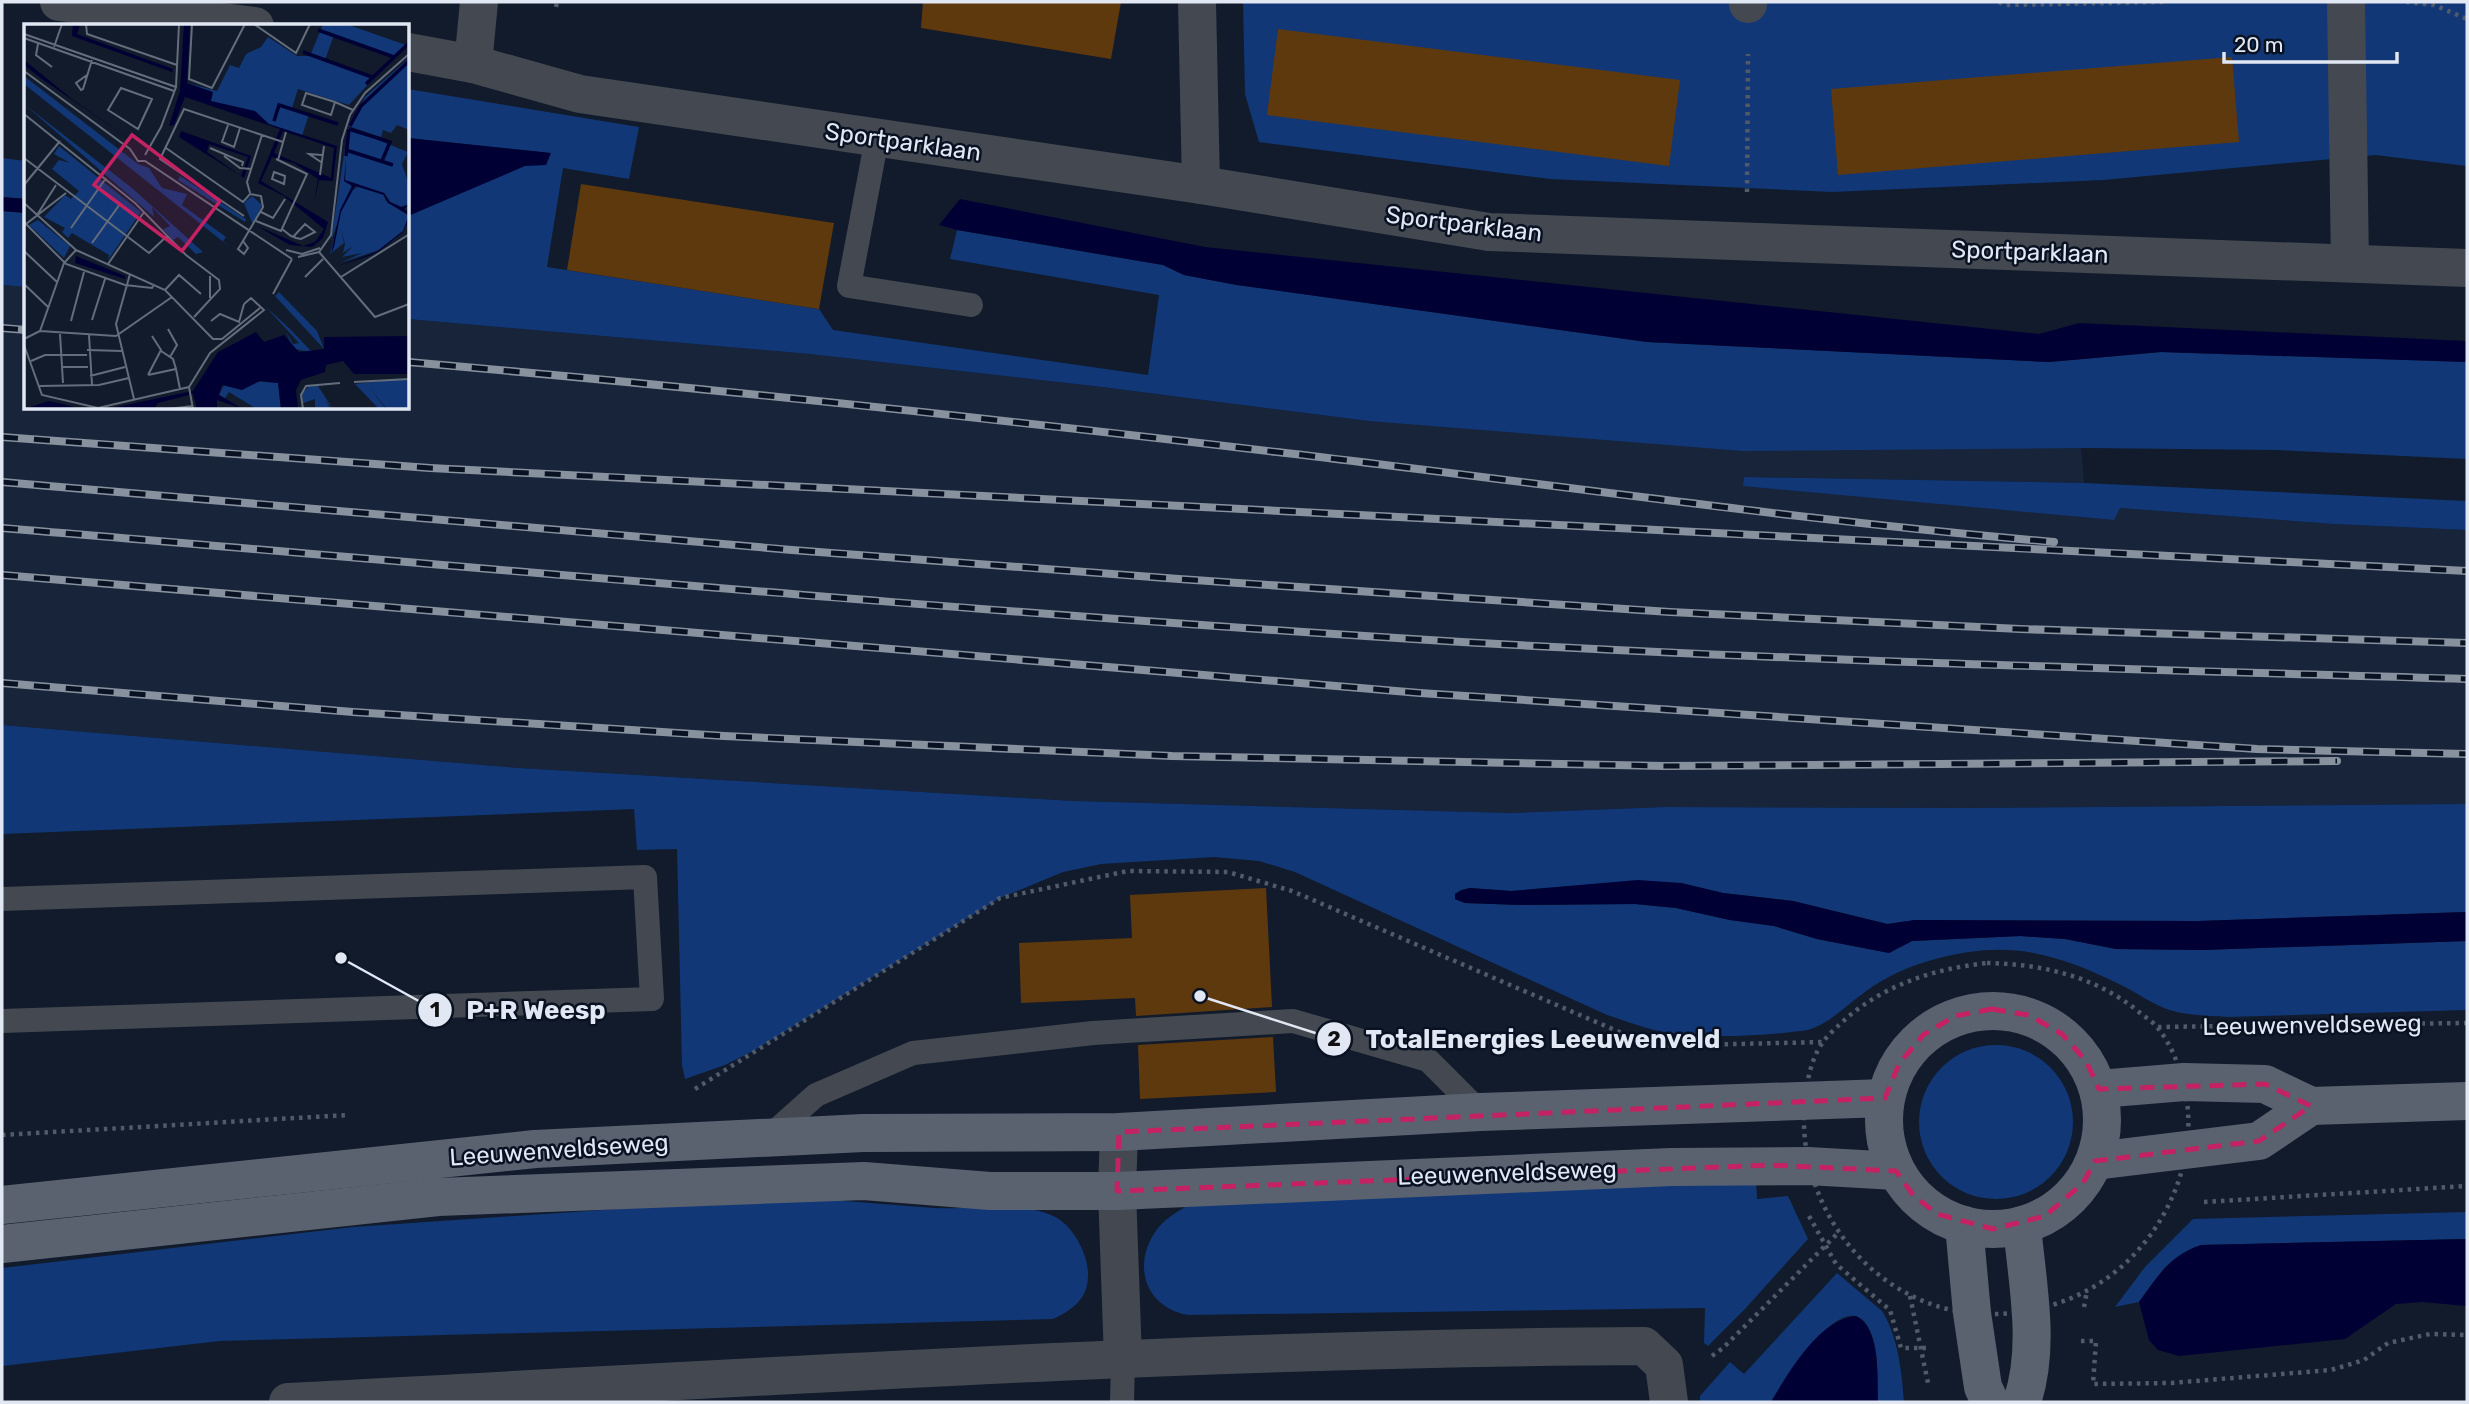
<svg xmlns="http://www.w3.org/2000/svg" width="2469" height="1404" font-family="Rubik,sans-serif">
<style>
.built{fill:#17243a}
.green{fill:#113776}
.water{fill:#000034}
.building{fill:#5f390e}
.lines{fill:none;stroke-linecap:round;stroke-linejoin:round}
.path{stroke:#505a68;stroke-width:4.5;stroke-dasharray:3.5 5;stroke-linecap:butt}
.lane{stroke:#444951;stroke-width:24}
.street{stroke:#444951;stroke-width:38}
.secondary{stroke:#5a6270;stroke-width:38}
.rail-casing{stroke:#88919e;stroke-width:8}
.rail{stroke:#091222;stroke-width:5;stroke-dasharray:16;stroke-linecap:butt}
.marked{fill:none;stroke:#c42263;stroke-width:5;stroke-dasharray:14 9;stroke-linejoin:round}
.labels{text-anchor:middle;stroke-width:5;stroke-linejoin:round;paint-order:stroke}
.street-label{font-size:24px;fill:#e1e8f4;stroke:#091222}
.inset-river{fill:none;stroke:#000034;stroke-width:3.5}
.inset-road{fill:none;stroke:#646d7b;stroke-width:2}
.view{fill:#c42263;fill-opacity:0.15;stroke:#c42263;stroke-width:3.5}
.inset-edge{fill:none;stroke:#e1e8f4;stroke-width:3.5}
.leader{fill:none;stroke:#e1e8f4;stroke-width:2.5}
.callout-dot{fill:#e1e8f4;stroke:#091222;stroke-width:2.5}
.mark-label{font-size:21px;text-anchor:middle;font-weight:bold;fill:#111}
.callout-label{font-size:26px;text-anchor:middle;font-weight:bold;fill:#e1e8f4;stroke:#091222;stroke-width:5;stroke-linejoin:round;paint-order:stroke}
</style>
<rect width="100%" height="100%" fill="#111b2b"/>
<polygon class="built" points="2,285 26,287 26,408 408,408 408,319 810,354 1102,387 1369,421 2079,420 2084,483 1745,477 1743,485 2113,520 2120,508 2334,524 2467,530 2467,804 1964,808 1666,807 1511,813 1073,801 519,768 2,725"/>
<g class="green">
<polygon points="1243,2 2467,2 2467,166 2375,155 2103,180 1832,192 1550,179 1259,142 1245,94"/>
<polygon points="408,89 639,127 629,179 563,168 547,267 819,309 833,330 1148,375 1159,295 950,259 957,230 1163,265 1184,275 1237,285 1647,342 2049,362 2161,352 2467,362 2467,459 2276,450 2087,448 1743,451 1369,421 1102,387 810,354 408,319 408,216 525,165 546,165 550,153 408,138"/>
<polygon points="2,158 26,161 26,199 2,197"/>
<polygon points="2,211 26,213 26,287 2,285"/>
<polygon points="1744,477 2084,483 2467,501 2467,530 2334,524 2120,508 2114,520 1743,486"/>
<path d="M2 725 519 768 1073 801 1511 813 1666 807 1964 808 2467 804V912L2198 921 1915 920 1888 924 1793 901 1723 893 1681 883 1511 891 1470 888 1461 890 1455 894V899L1465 903 1521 905 1635 904 1676 908 1730 920 1774 926 1817 939 1889 953 1912 941 2020 936 2065 939 2116 949 2202 950 2467 941V1010L2227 1017C2206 1015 2183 1016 2164 1008 2149 1002 2136 992 2121 985 2054 952 2006 939 1932 960 1907 967 1885 977 1865 992 1845 1006 1831 1023 1808 1030 1766 1036 1695 1040 1654 1030 1639 1026 1623 1020 1607 1015L1295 872 1259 861 1214 857 1101 864 1063 872 1000 898 755 1050 725 1065 685 1079 682 1065 677 849 637 850 634 809 2 834Z"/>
<circle cx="1996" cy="1122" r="77"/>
<path d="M1756 1180 1757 1199 1788 1196 1808 1239 1745 1309 1708 1346 1704 1343 1705 1308 1188 1315C1144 1307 1131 1263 1158 1228 1166 1218 1178 1211 1189 1205Z"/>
<path d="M823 1200C860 1201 898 1206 935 1208 968 1210 1031 1201 1057 1218 1074 1228 1087 1253 1088 1272 1089 1298 1074 1309 1053 1319L220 1341 2 1366V1268L353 1227 618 1209Z"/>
<polygon points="2467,1212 2467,1239 2201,1245 2165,1267 2139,1302 2115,1307 2145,1267 2193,1219"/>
<path d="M1837 1273 1882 1311C1898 1336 1902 1373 1904 1402H1878C1877 1379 1880 1348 1868 1327 1844 1282 1782 1384 1771 1402H1700V1396L1730 1362 1744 1374Z"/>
</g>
<g class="water">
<polygon points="408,138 551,153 546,165 525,166 408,216"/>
<polygon points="2,197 26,199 26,213 2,211"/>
<polygon points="960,199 1205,247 2039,334 2079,323 2467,341 2467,362 2161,352 2049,362 1647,342 1237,285 1184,275 1163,265 957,230 939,225"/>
<polygon points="1638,880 1681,883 1723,893 1793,901 1887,924 1915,920 2198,921 2467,912 2467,941 2202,950 2116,949 2065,939 2020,936 1912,941 1889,953 1817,939 1774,926 1730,920 1676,908 1635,904 1521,905 1465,903 1455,899 1455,894 1462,890 1470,888 1511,891"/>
<path d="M2467 1239V1306L2422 1302 2396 1304 2345 1339 2179 1356 2158 1350 2149 1340 2139 1302C2158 1276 2170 1255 2201 1245Z"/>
<path d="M1856 1316C1881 1328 1877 1378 1878 1402H1771C1789 1372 1818 1320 1856 1316Z"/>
</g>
<g class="building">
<polygon points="923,2 1121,2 1111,59 921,28"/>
<polygon points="1278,29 1680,80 1669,166 1267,115"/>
<polygon points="2232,57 2239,142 1838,175 1831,89"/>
<polygon points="581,184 834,223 819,309 567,270"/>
<polygon points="1266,888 1272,1007 1136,1016 1135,998 1021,1003 1019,943 1132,938 1130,895"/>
<polygon points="1273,1037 1276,1092 1140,1099 1138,1045"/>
</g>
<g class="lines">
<g class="path">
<polyline points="1999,2 2004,5 2165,2"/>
<polyline points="2406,2 2434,5 2467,19"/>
<polyline points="556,7 557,2"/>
<polyline points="1747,192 1748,54"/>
<path d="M1987 963C2042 964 2095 976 2139 1012 2145 1017 2152 1021 2157 1027 2174 1047 2183 1076 2187 1102 2197 1177 2152 1257 2086 1291 2058 1306 2027 1313 1996 1314 1886 1318 1801 1220 1804 1114 1805 1091 1809 1061 1823 1042 1827 1036 1834 1030 1839 1025 1880 986 1932 969 1987 963Z"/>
<polyline points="2158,1027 2467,1023"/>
<polyline points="695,1089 1000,898 1128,871 1228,872 1292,891 1652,1046 1823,1042"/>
<polyline points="2,1135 348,1115"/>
<polyline points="2204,1202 2467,1186"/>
<polyline points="1809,1216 1836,1264 1890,1310 1901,1348 1926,1348"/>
<polyline points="1910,1296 1928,1383"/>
<polyline points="2084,1307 2087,1291"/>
<polyline points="2081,1341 2096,1341 2093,1384 2171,1383 2331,1370 2364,1360 2388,1343 2430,1334 2467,1335"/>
<polyline points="1712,1356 1723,1348 1838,1233"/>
</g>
<g class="lane">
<polyline points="877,138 849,286 971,305"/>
<polyline points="2,899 645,877 652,999 2,1021"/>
<polyline points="770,1136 816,1095 913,1053 1093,1033 1293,1021 1428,1060 1480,1112"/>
<polyline points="1122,1402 1123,1359"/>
</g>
<g class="street">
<polyline points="59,2 255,26"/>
<polyline points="1197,2 1201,185"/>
<polyline points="1748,2 1748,4"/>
<polyline points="2346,2 2350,263"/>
<polyline points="408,52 473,64 580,94 1201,185 1489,232 2467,268"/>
<polyline points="473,64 479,2"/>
<polyline points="1119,1132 1117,1191 1123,1359"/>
<path d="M288 1402C740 1379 1192 1348 1644 1346L1664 1365 1669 1402"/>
</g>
<g class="secondary">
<circle cx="1993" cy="1120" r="109"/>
<polyline points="2099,1089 2184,1082 2265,1084 2311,1106 2467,1101"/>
<polyline points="2095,1161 2259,1141 2311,1106"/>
<polyline points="2,1205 535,1149 863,1133 1119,1132 1480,1112 1885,1098"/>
<polyline points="1964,1225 1972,1313 1983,1387 1990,1402"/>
<path d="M2022 1225C2027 1284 2041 1345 2022 1402"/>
<polyline points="2,1244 438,1197 864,1181 990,1191 1117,1191 1671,1167 1808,1166 1896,1171"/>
</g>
<defs>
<g id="rail">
<polyline points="2,328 26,330"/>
<path d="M408 362C698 387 988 418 1277 452 1536 482 1794 520 2054 542"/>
<polyline points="2,437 430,468 2467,571"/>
<polyline points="2,482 792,550 1179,579 1670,612 2020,629 2467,643"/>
<path d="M2 528C488 568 975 613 1462 642 1797 661 2132 669 2467 679"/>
<polyline points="2,575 1420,693 2257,749 2467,754"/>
<polyline points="2,683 353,712 724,736 1172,756 1664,766 2337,761"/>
</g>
</defs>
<use href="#rail" class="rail-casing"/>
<use href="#rail" class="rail"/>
</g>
<path class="marked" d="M1992 1009 2029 1015 2062 1034 2086 1061 2099 1089 2265 1084 2311 1106 2259 1141 2095 1161 2083 1183 2045 1216 1993 1229 1937 1214 1913 1195 1896 1171 1770 1165 1117 1191 1119 1132 1885 1098 1899 1064 1923 1035 1955 1016Z"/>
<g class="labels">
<g class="street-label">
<text transform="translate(903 142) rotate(8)" y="8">Sportparklaan</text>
<text transform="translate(1464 224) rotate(7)" y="8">Sportparklaan</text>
<text transform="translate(2030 252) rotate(2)" y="8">Sportparklaan</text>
<text transform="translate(2312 1025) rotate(-1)" y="8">Leeuwenveldseweg</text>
<text transform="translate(559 1150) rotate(-4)" y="8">Leeuwenveldseweg</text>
<text transform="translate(1507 1173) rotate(-2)" y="8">Leeuwenveldseweg</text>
</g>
</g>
<g transform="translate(24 24)">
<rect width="385" height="385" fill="#111b2b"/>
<path d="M299 0H322L382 21 370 32 310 11 301 36 350 54 325 81 274 65 268 84 285 90 278 112 188 80 163 59 193 67 206 41 215 44 222 30 237 23 244 13 273 32H286ZM385 34V106L373 101 367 109 359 106 357 113 324 102 341 73ZM0 52 114 140 125 144 138 164 163 170 158 181 202 213 199 217 207 224 0 60ZM0 80 108 164 179 228 172 230 154 213 149 216 139 205 146 202 128 183 130 193ZM324 104 384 128 378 140 385 161V180L380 184 366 178 360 169 320 156 328 161 326 168 336 161 359 170 362 177 385 192 379 207 355 226 316 239 338 229 318 233 329 222 319 229 321 220 316 202 320 219 306 230 316 192 307 217ZM35 122 117 188 84 236 85 231 48 209 44 214 38 208 41 204 20 193 41 171 47 175 55 167 28 145 35 136 46 139 30 130ZM156 152 222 195 221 198 154 156ZM228 172 238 181 229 201 220 179ZM14 196 46 222 40 234 5 201ZM255 268 293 307 300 325 251 272ZM241 282 266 305 288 328 269 325 262 308 269 320 275 319ZM365 356H385V385H363L344 362 362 385H355L331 360ZM229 357 254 359 257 385H233L205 368 201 374 195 371 201 359 218 366ZM285 362H294L309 385 301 376 307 385H291V375L279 379 278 370Z" fill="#113776"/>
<path d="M49 0H56L53 10 149 45 148 48 48 12ZM160 0H166L163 59 189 68 187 77 231 87 245 100 313 122 309 157 295 156 290 179 294 155 270 139 248 133 237 157 304 198 299 214 288 223 266 221 233 202 279 222 291 218 300 205 260 172 234 159 256 105 161 73 150 101 145 102 156 67ZM259 107 310 124 307 154 250 129ZM0 36 48 75 117 123 18 55 0 41ZM157 107 227 132 220 154 155 113ZM185 120 224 133 217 152 183 128ZM322 134 321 156 360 169 366 178 377 183 385 180 380 185 385 189V194L383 199 379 208 354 228 348 231 311 243 352 228 379 207 385 191 364 179 360 171 331 162 317 188 310 223 307 230 316 186 328 162 320 157ZM52 232 101 252V255L51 239ZM232 308 240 318 260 311 275 328 300 325V313L385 312V350H330L319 337 302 341 301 348 277 356 272 366 274 385H257L254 359 236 357 218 366 198 361 195 371 219 385 193 376V385H173L169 370 134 379 130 385H82L169 367 194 328ZM25 377 34 379 58 385H0Z" fill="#000034" fill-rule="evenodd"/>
<path class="inset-river" d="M294 6 370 33M279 28 348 53M342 60 385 19M250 97 255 81 314 100M326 102 337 82 385 37M325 105 366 118 358 137M322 126 369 141M322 132 325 105"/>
<path class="inset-road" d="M62 0 63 10 153 41M168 0 165 55 188 64 221 0M230 0 272 29 286 0M0 10 152 63M0 14 150 67M14 20 12 31 28 43M30 23 38 0M0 47 106 125 114 137H121L268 235M63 51 52 59 57 66 59 65 68 36M97 64 128 75 114 105 84 86ZM311 78 307 91 278 81 282 69 311 78 329 86M0 90 111 179 162 231 195 256 196 265 170 293M204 101 198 118 210 123 216 104M142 124 219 178 226 170 237 172 239 183 219 217 224 224 220 230 214 225 219 217M186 124 219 138 218 142M121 131 137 103 152 63 155 0M200 132 216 144 227 145M0 134 125 229 143 212M254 136 262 108M297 138 285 130 298 131M250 148 261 152 260 160 248 155ZM296 151 300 122M0 161 36 117M226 169 223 158 238 111M0 179 52 226M237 188 249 194 261 175M13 191 32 161M220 192 136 135 160 85 259 118M232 197 257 207 283 150 252 135M0 198 42 240 101 261 128 264 130 260M2 200 42 169M47 204 82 154M258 205 267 212 270 213 272 214 277 215 291 208 281 200 269 213M68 219 96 180M262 226 278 230 296 224M0 227 33 258M295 228 351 293 385 280M274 233 295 228 307 211 318 116 326 91 341 69 385 30M84 240 120 188M106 250 92 300 110 375M186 252V274M281 253 299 235M317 253 384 211M0 260 24 283M141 266 155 251 177 270M249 270 268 235M68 296 81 255M47 297 60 248M187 297 196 290 215 298 220 280M144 305 153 321 146 333M16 307 92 312 148 273M36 310 39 359M65 311 68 361M0 315 16 307 40 239 52 226 141 266 189 315H198L236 284M0 321 18 371 74 384 165 363M63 326 98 327M137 327 149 335 152 345M7 337 21 331H63M38 343H64M124 351 152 345 156 365M124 351 137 326 128 312M66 352 101 343M330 358 385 355M15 362 75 361 105 354M165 363 186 329 240 286 227 274 220 280M165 363 169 385M144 385 169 382M279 385 277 371 282 362 316 359"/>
<path class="view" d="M108 111 196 177 158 227 70 161Z"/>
<rect width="385" height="385" class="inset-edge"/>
</g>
<path class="leader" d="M341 958L435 1010M1200 996L1334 1039"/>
<g class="callout-dot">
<circle cx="341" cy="958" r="7"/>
<circle cx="1200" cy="996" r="7"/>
<circle cx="435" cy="1010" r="18"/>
<circle cx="1334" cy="1039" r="18"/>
</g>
<g class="mark-label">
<text x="435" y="1017">1</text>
<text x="1334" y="1046">2</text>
</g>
<g class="callout-label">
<text x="536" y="1019">P+R Weesp</text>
<text x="1543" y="1048">TotalEnergies Leeuwenveld</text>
</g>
<rect width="2469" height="1404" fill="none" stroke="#e1e8f4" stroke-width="7"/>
<path d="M2224 52v10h173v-10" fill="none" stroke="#e1e8f4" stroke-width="3.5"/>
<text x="2234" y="52" font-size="21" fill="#e1e8f4" stroke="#091222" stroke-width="5" paint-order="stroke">20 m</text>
</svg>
